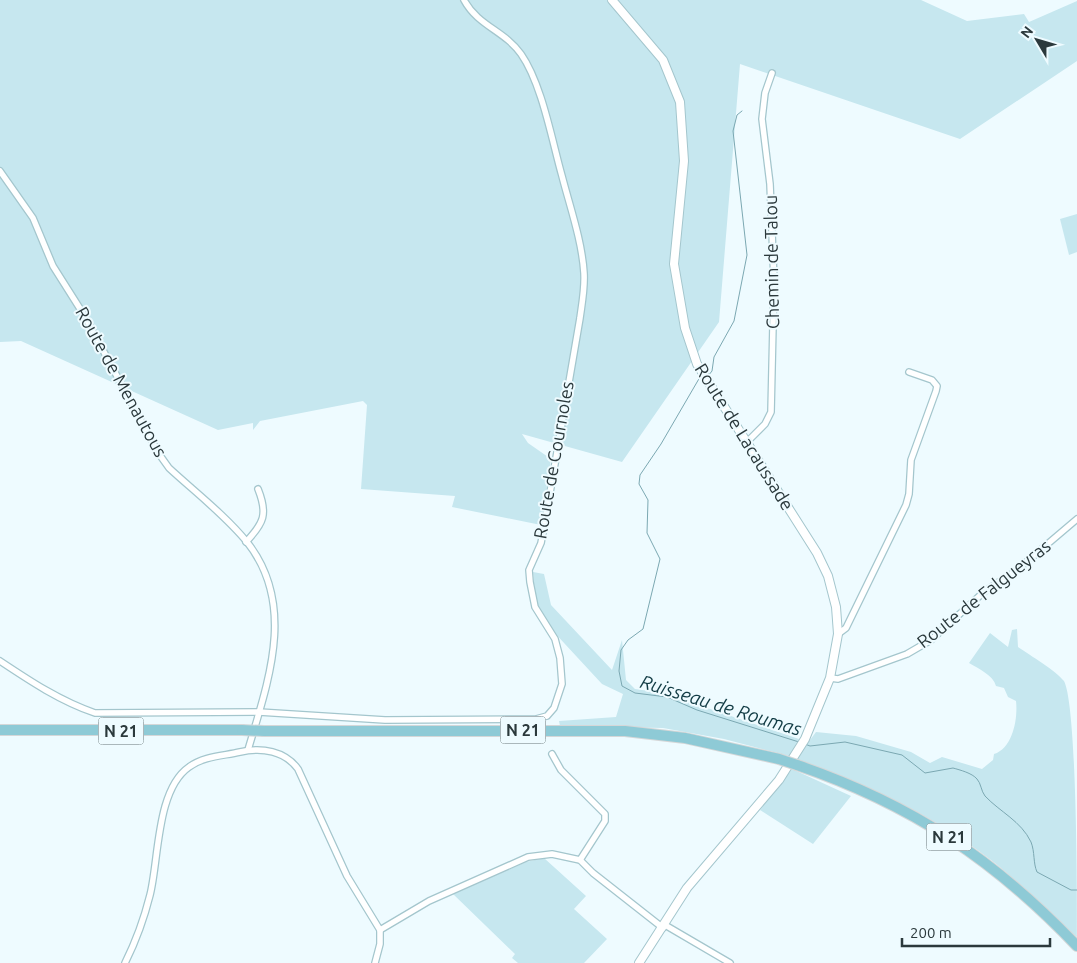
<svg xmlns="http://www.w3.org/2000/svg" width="1077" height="963" font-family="Ubuntu,sans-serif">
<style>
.green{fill:#c6e7ef}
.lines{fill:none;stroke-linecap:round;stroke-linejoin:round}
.stream{stroke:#7ba8b2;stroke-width:1}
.minor-casing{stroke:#a4c6cd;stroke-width:8}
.tertiary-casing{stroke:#a4c6cd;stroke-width:10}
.primary-casing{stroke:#d5d7d8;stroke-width:12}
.minor{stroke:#fff;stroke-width:5.5}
.tertiary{stroke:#fff;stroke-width:8}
.primary{stroke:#8ecad6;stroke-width:10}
.primary-bridge-casing{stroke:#d5d7d8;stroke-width:12;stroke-linecap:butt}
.primary-bridge{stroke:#8ecad6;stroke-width:10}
.labels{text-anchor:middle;stroke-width:4;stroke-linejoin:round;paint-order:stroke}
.shield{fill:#eefbff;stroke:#667376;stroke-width:1}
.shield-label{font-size:16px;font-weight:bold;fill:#2b393c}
.street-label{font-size:18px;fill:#2b393c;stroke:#eefbff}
.water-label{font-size:19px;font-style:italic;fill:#123c45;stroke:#eefbff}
</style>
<rect width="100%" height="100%" fill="#eefbff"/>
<g class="green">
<polygon points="0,0 921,0 967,21 1024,14 1029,22 1077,1 1077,61 960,139 740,64 719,322 622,462 522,434 528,443 551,459 541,525 452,507 455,496 361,489 367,405 363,401 260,421 253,430 253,423 218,430 21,341 0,342"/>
<polygon points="1077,214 1077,252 1069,255 1060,219"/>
<polygon points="533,572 544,574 551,605 612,670 622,640 626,680 635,689 663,693 799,739 789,756 724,739 663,728 560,726 559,721 616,717 623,694 602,684 552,630 536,604"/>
<path d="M1017 629 1018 647C1031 656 1055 670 1064 681 1077 706 1077 895 1077 937 1047 913 1022 884 991 860 933 815 865 783 795 760L816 732 856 736 911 752 930 763 942 757 982 769 993 760 994 754C1013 748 1018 718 1016 701L1008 697 1004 688 996 686C993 675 979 669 969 663L990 633 1008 647 1012 630Z"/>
<polygon points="792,769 851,796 813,844 760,810"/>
<polygon points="544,858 586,896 574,909 607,939 584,963 518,963 512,958 515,954 453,894 526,862"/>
</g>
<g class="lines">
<g class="stream">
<polyline points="708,376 712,371 714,357 734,321 747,255 733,131 737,115 742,111"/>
<polyline points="704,381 703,383 700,377 661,444 640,475 639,484 648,500 647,533 660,559 643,629 628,640 621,650 619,671 622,686 635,693 667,697 697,710 799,742"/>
<path d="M805 744 810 746 845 742 902 755 925 773 953 768C960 770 972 773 977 779 981 783 981 791 985 796 1000 812 1021 821 1031 842 1035 852 1033 863 1037 872L1071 890H1077"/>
</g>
<defs>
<g id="minor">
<path d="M0 171 33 218 53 266 84 315 159 454 169 468C195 492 225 515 247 542 297 605 268 682 248 750"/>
<polyline points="746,443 765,424 771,412 774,281 770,184 762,119 765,93 772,73"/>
<path d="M246 542C264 523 268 514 258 489"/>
<polyline points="838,634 846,628 906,505 909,494 911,460 936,391 937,386 932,380 909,372"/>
<path d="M0 661C30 681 60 701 95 713L259 712 385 720 536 719 547 716 554 708 562 684 560 658 555 639 535 607 530 582 529 570 541 543 545 522 580 318C582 303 585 288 584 273 582 241 570 207 562 176 552 141 542 84 521 54 505 31 478 26 464 0"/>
<polyline points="830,678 838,679 907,654 931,640 985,591 1017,570 1077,519"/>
<polyline points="552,754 561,770 605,814 605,821 580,860"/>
<polyline points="665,925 730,963"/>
<path d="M125 963C136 941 144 919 150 895 159 860 156 790 189 767 204 756 223 756 240 752 262 747 285 751 298 769L347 876 380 930"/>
<polyline points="375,963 380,944 380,930 429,901 528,857 552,854 580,860 593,873 663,928"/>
</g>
<polyline id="tertiary" points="612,0 663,60 680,102 684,161 674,264 685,328 697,364 817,553 828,576 836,607 838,634 830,678 805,739 779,780 687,888 639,963"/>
<g id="primary">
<polyline points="0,730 242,730"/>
<polyline points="264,731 625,731 685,738 779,759"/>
<path d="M797 765C911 804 994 859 1077 946"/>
</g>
</defs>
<use href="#minor" class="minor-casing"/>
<use href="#tertiary" class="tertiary-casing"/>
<use href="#primary" class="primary-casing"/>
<use href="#minor" class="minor"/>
<use href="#tertiary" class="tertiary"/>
<use href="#primary" class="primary"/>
<defs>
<g id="primary-bridge">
<polyline points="242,730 264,731"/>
<polyline points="779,759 797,765"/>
</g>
</defs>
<use href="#primary-bridge" class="primary-bridge-casing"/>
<use href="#primary-bridge" class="primary-bridge"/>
</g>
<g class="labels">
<g class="shield">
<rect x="500.5" y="716.5" width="45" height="27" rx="4"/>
<rect x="98.5" y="717.5" width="45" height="27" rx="4"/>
<rect x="926.5" y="823.5" width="45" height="27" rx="4"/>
</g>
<g class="shield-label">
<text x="523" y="736">N 21</text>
<text x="121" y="737">N 21</text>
<text x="949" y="843">N 21</text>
</g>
<g class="street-label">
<text transform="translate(772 262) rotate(-91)" y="6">Chemin de Talou</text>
<text transform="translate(121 382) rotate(61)" y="6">Route de Menautous</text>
<text transform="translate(744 437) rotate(58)" y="6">Route de Lacaussade</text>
<text transform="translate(554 460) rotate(-80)" y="6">Route de Cournoles</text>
<text transform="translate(984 594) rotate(-38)" y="6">Route de Falgueyras</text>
</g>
<g class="water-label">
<text transform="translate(721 705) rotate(17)" y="7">Ruisseau de Roumas</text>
</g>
</g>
<g transform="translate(1037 40) rotate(308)" stroke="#eefbff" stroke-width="4" paint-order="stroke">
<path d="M0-4L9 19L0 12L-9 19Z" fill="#2b393c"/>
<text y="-8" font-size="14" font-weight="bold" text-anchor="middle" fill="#2b393c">N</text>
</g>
<path d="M902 938v8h148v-8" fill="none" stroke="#2b393c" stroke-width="2.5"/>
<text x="910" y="938" font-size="15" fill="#2b393c" stroke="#eefbff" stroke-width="4" paint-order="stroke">200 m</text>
</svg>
